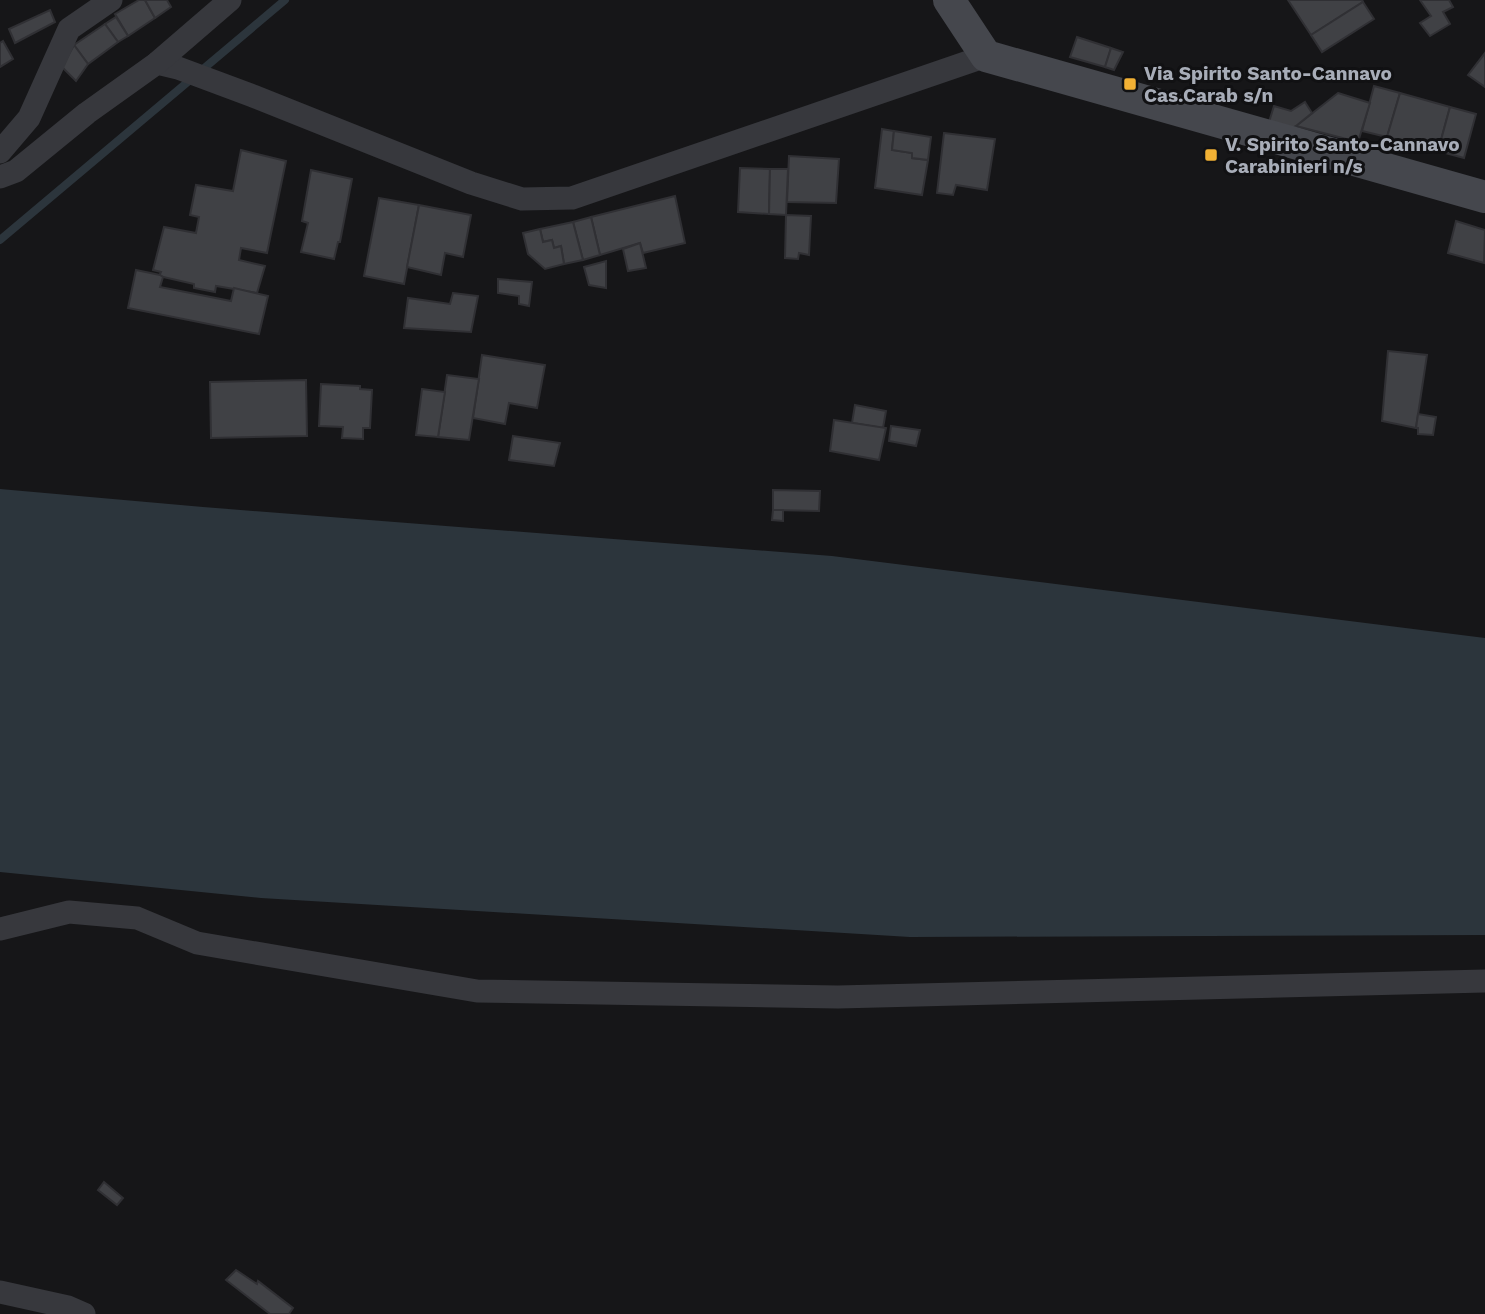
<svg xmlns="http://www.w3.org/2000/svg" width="1485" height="1314" font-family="'Work Sans',sans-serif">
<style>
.water{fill:#2c353c}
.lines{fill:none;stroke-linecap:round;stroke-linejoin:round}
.stream{stroke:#2c353c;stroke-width:8}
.building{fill:#404145;stroke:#303034;stroke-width:2}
.street{stroke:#37383d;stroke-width:23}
.secondary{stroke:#45474d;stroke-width:32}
.poi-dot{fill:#f2b134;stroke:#111113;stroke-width:2.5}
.labels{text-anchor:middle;stroke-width:6;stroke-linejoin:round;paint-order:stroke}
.poi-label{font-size:19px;font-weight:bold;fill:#a8adb8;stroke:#111113;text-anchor:start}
</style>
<rect width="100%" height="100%" fill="#161618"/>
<polygon class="water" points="0,489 203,507 832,556 1485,638 1485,935 910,937 261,898 0,872"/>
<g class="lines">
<polyline class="stream" points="0,240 285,0"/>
</g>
<g class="building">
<polygon points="139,0 145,0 155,18 128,36 115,14"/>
<polygon points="145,0 167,0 171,7 155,18"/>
<polygon points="1288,0 1362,0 1363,2 1311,35"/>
<polygon points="1420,0 1449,0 1453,7 1443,12 1450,24 1430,36 1420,23 1431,16"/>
<polygon points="1363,2 1374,19 1322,52 1311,35"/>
<polygon points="50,10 55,22 15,43 9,29"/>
<polygon points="116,17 128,36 118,42 105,24"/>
<polygon points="105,24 118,42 88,64 74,45"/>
<polygon points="1077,37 1111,48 1105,67 1070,57"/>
<polygon points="3,41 13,59 0,67 0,43"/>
<polygon points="74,45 88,64 76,81 62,67"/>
<polygon points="1111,48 1123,52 1114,70 1105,67"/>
<polygon points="1485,53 1485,87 1468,75"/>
<polygon points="1374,86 1400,93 1387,137 1362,131"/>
<polygon points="1338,93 1370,103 1358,142 1296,126"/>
<polygon points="1400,93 1450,107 1438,151 1387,137"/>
<polygon points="1305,102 1312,113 1296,126 1285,132 1268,125 1274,106 1291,111"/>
<polygon points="1450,107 1476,114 1464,158 1438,151"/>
<polygon points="882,129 894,131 892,150 912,153 912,158 928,160 922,195 875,188"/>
<polygon points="894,131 931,137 928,160 912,158 912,153 892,150"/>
<polygon points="944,133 995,139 987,190 956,185 953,195 937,193"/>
<polygon points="241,150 286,161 267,253 241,248 239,260 265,266 257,293 216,286 215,292 194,288 194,284 159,276 161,272 153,270 164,227 196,233 199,217 190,215 196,185 233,191"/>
<polygon points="789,156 839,159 836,203 787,202"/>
<polygon points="740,168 770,169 769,214 738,212"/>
<polygon points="770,169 788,169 786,215 769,214"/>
<polygon points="311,170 352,179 340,242 338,242 334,259 301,252 308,223 302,221"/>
<polygon points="675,196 685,243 643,253 640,243 600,255 591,217"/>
<polygon points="379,198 419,205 404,284 364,276"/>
<polygon points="419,205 471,215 463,257 445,253 441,275 407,267"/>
<polygon points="786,215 811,216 809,255 799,253 798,259 785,258"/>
<polygon points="591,217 600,255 583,260 573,222"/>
<polygon points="1456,221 1485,230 1484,263 1448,253"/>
<polygon points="573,222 583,260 564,264 561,246 554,248 552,240 543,242 540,229"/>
<polygon points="540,229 543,242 552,240 554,248 561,246 564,264 545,269 528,254 523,233"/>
<polygon points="640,243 646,268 628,271 623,249"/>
<polygon points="606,261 606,288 589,285 584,267"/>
<polygon points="136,270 160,275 163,277 160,287 231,301 234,288 268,296 259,334 128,308"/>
<polygon points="498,279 532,282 529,306 519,304 519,296 498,293"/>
<polygon points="453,293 478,296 471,332 404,328 408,298 450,304"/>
<polygon points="1388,351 1427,355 1416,428 1382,421"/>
<polygon points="482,355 545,365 537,408 509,403 505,424 473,418"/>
<polygon points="447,375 479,379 469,440 438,437"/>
<polygon points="306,380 307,436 211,438 210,382"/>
<polygon points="321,384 360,386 360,389 372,390 370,428 363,428 363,439 342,438 343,427 319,426"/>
<polygon points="422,389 445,392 438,437 416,435"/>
<polygon points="855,405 886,411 883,428 852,423"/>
<polygon points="1418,414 1436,417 1433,435 1418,434 1418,428 1416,428"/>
<polygon points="834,420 886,428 879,460 830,451"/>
<polygon points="891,426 920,430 916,446 889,441"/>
<polygon points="513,436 560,443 554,466 509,460"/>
<polygon points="773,490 820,491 819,511 773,510"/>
<polygon points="773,510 783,510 783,521 772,520"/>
<polygon points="104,1182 123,1198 117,1205 98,1190"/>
<polygon points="236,1270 257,1284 258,1281 293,1308 289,1314 270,1314 226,1280"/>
</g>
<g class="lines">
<g class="street">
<polyline points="157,63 178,68 253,96 471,183 522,199 572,198 986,56"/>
<polyline points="0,152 29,118 69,29 111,0"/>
<polyline points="0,177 16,171 87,113 157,63 230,0"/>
<polyline points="0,929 69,912 137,918 197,943 477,991 838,997 1485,981"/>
<polyline points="0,1292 68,1307 84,1314"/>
</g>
<polyline class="secondary" points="949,0 986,56 1485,197"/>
</g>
<g class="poi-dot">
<rect x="1123" y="77" width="14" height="14" rx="3.5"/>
<rect x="1204" y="148" width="14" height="14" rx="3.5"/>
</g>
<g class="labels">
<g class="poi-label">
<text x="1144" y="80">Via Spirito Santo-Cannavo<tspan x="1144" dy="22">Cas.Carab s/n</tspan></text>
<text x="1225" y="151">V. Spirito Santo-Cannavo<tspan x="1225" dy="22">Carabinieri n/s</tspan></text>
</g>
</g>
</svg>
